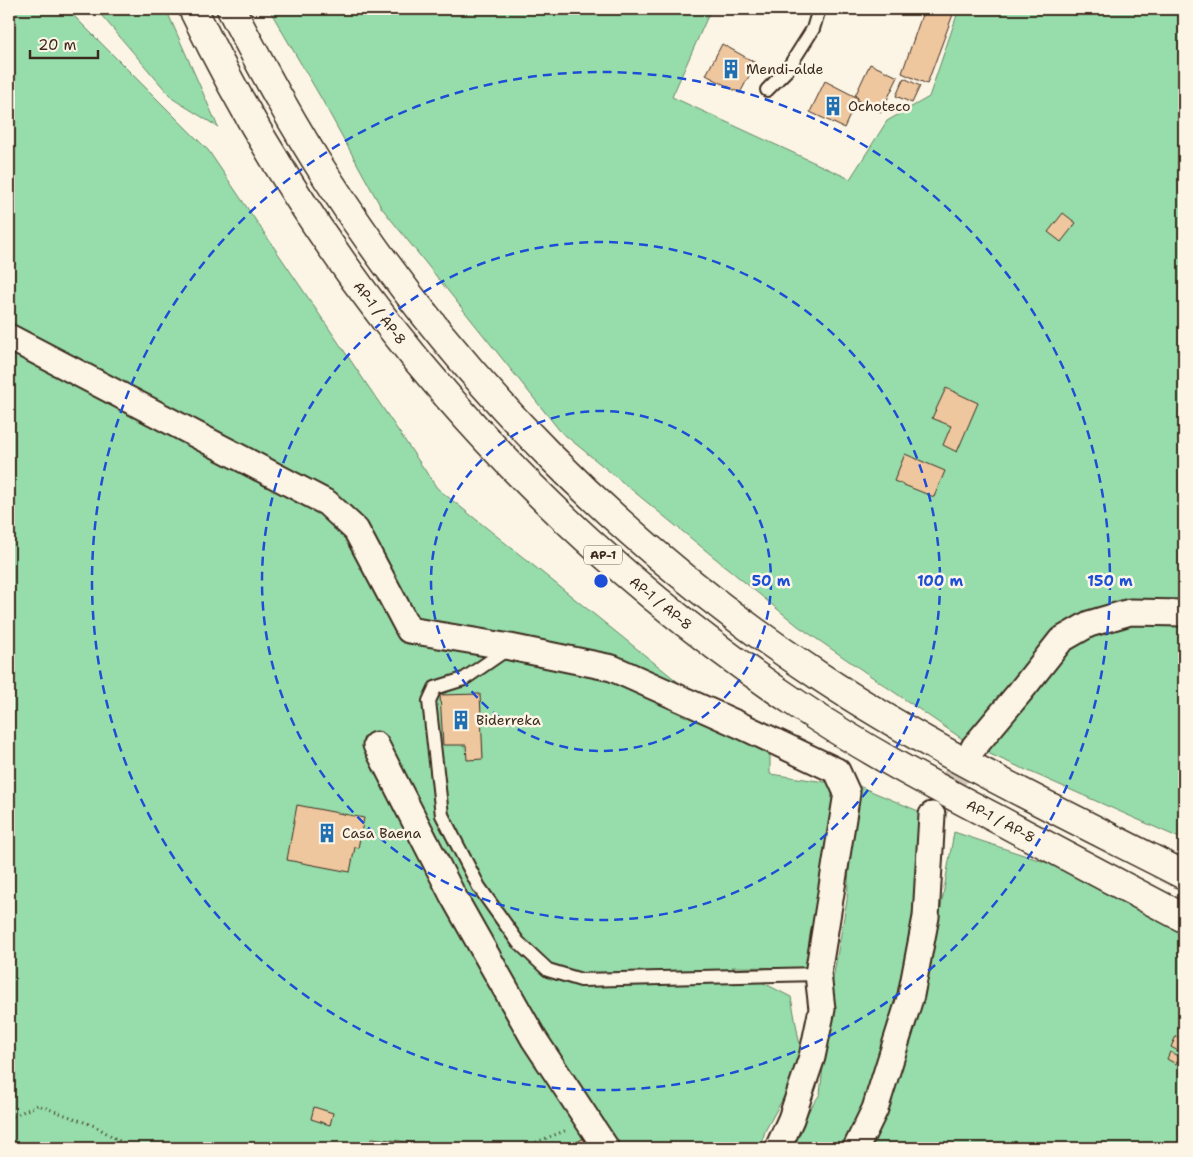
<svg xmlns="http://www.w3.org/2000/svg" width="1193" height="1157" font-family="'Shantell Sans',sans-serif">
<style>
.green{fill:#96ddab;stroke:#688464}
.building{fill:#efc79f;stroke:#3b2a1e}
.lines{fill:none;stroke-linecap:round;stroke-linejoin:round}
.minor-tunnel{stroke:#d5ccbd;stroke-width:25;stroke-dasharray:25 12;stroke-linecap:butt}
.service-casing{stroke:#3b2a1e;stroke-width:16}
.minor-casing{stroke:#3b2a1e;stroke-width:29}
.motorway-casing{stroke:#3b2a1e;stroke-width:31}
.path{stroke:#3b2a1e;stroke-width:3;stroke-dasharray:1 4;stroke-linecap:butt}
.service{stroke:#fcf5e5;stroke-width:12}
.minor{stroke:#fcf5e5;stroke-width:25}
.motorway{stroke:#fcf5e5;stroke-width:28}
.ring{fill:none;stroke:#1d4ed8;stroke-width:2.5;stroke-dasharray:9 6}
.labels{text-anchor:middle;stroke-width:5;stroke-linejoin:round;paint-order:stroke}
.shield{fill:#fcf5e5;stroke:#75675a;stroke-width:1}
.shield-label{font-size:12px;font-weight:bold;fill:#3b2a1e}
.poi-label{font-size:14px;fill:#3b2a1e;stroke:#fcf5e5;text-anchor:start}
.street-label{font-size:14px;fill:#3b2a1e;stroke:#fcf5e5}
.centre{fill:#1d4ed8;stroke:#fcf5e5;stroke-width:2.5}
.ring-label{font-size:15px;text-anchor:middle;font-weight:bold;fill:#1d4ed8;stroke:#fcf5e5;stroke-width:5;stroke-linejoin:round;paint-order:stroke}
</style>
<rect width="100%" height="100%" fill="#fcf5e5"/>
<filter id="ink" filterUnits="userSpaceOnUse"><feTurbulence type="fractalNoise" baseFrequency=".02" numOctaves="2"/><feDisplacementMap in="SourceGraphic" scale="10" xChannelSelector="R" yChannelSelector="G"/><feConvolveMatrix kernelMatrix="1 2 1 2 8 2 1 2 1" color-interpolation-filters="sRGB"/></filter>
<g filter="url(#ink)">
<g class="green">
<polygon points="9,9 67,9 208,150 437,488 770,756 770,774 832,783 832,812 809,968 732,967 791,997 803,1062 765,1131 760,1148 9,1148"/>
<polygon points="96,9 166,9 218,127 173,99"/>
<polygon points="269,9 711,9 672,97 850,179 887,121 929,97 959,9 1184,9 1184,840 974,747 798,626 560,431 381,207 321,98"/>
<polygon points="854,784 923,813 905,980 866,1107 845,1148 784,1148 820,1094 832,985 847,900"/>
<polygon points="954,832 1075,872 1184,927 1184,1148 869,1148 884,1118 930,970"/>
</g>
<g class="building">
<polygon points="924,9 955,9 927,84 902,73"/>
<polygon points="722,44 756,63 740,93 706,75"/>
<polygon points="870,64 898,77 881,112 857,100 858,98 855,96"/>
<polygon points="904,78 920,86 912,103 896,96"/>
<polygon points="825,81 858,98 844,128 810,112"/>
<polygon points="1063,213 1076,223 1061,242 1048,232"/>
<polygon points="946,388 978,403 957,452 943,445 951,426 932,418"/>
<polygon points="905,454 945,471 934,497 894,481"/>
<polygon points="480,694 483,759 467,760 466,745 443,745 440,695"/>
<polygon points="297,805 364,818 358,848 355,847 350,872 287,860"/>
<polygon points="1176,1036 1184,1041 1184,1054 1171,1047"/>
<polygon points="1170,1052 1180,1057 1176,1064 1167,1059"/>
<polygon points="314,1107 333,1113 330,1125 311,1119"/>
<polygon points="589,1135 597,1148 567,1148"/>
<polygon points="372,1138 416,1143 415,1148 370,1148"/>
</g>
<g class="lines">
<polyline class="minor-tunnel" points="932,815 974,747"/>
<defs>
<g id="service">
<polyline points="767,90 787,70 813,29 819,9"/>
<polyline points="509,648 464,679 435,688 429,701 442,815 479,887 518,942 548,970 581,980 818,974"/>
</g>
<g id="minor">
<polyline points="9,337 327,503 356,530 409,630 510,647 612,668 742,726 837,771 847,793 818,974 822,1009 812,1057 791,1119 778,1148"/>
<polyline points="376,745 452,894 534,1039 606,1148"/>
<polyline points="974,747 1020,692 1061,640 1089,624 1130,612 1184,613"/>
<polyline points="856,1148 875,1109 911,995 926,917 932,815"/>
</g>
<g id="motorway">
<path d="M193 9C329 292 536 529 797 704 862 748 932 785 1001 821 1062 854 1123 886 1184 918"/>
<path d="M231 9C262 68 293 126 329 181 456 378 623 547 819 676 934 752 1061 812 1184 875"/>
</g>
</defs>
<use href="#service" class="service-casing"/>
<use href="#minor" class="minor-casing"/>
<use href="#motorway" class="motorway-casing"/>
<g class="path">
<polyline points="9,1118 38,1105 95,1126 131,1148"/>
<polyline points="528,1148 534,1143 567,1130"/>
</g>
<use href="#service" class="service"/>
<use href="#minor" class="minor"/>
<use href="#motorway" class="motorway"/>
</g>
</g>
<g class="ring">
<circle cx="601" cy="581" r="170"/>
<circle cx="601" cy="581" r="339"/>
<circle cx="601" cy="581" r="509"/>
</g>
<defs>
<symbol id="building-bare" viewBox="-9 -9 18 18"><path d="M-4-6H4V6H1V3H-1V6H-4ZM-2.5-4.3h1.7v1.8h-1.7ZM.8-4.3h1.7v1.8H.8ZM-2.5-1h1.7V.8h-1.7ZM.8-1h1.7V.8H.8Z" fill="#1f6fb2" stroke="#fcf5e5" stroke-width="2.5" paint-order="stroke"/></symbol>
</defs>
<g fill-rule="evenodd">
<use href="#building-bare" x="717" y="55" width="28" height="28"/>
<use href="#building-bare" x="819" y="92" width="28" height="28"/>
<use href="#building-bare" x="447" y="706" width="28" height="28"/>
<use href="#building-bare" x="313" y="819" width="28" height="28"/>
</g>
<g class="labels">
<rect class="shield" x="584" y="545.5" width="38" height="19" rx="4"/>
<g class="shield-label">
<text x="603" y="559">AP-1</text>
</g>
<g class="poi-label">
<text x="746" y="74">Mendi-alde</text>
<text x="848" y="111">Ochoteco</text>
<text x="476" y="725">Biderreka</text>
<text x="342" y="838">Casa Baena</text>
</g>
<g class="street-label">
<text transform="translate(380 313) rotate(52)" y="5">AP-1 / AP-8</text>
<text transform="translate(661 603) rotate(39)" y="5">AP-1 / AP-8</text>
<text transform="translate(1001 821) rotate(28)" y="5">AP-1 / AP-8</text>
</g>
</g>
<circle cx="601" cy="581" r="8" class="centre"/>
<g class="ring-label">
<text x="771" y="586">50 m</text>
<text x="940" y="586">100 m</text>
<text x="1110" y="586">150 m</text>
</g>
<rect width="1193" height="1157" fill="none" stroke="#fcf5e5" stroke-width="30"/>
<rect x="15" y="15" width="1163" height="1127" fill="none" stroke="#3b2a1e" stroke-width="2" filter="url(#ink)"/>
<path d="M30 50v8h68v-8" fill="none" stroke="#3b2a1e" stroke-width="2.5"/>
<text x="38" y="50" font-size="15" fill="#3b2a1e" stroke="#fcf5e5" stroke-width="4" paint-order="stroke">20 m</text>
</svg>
